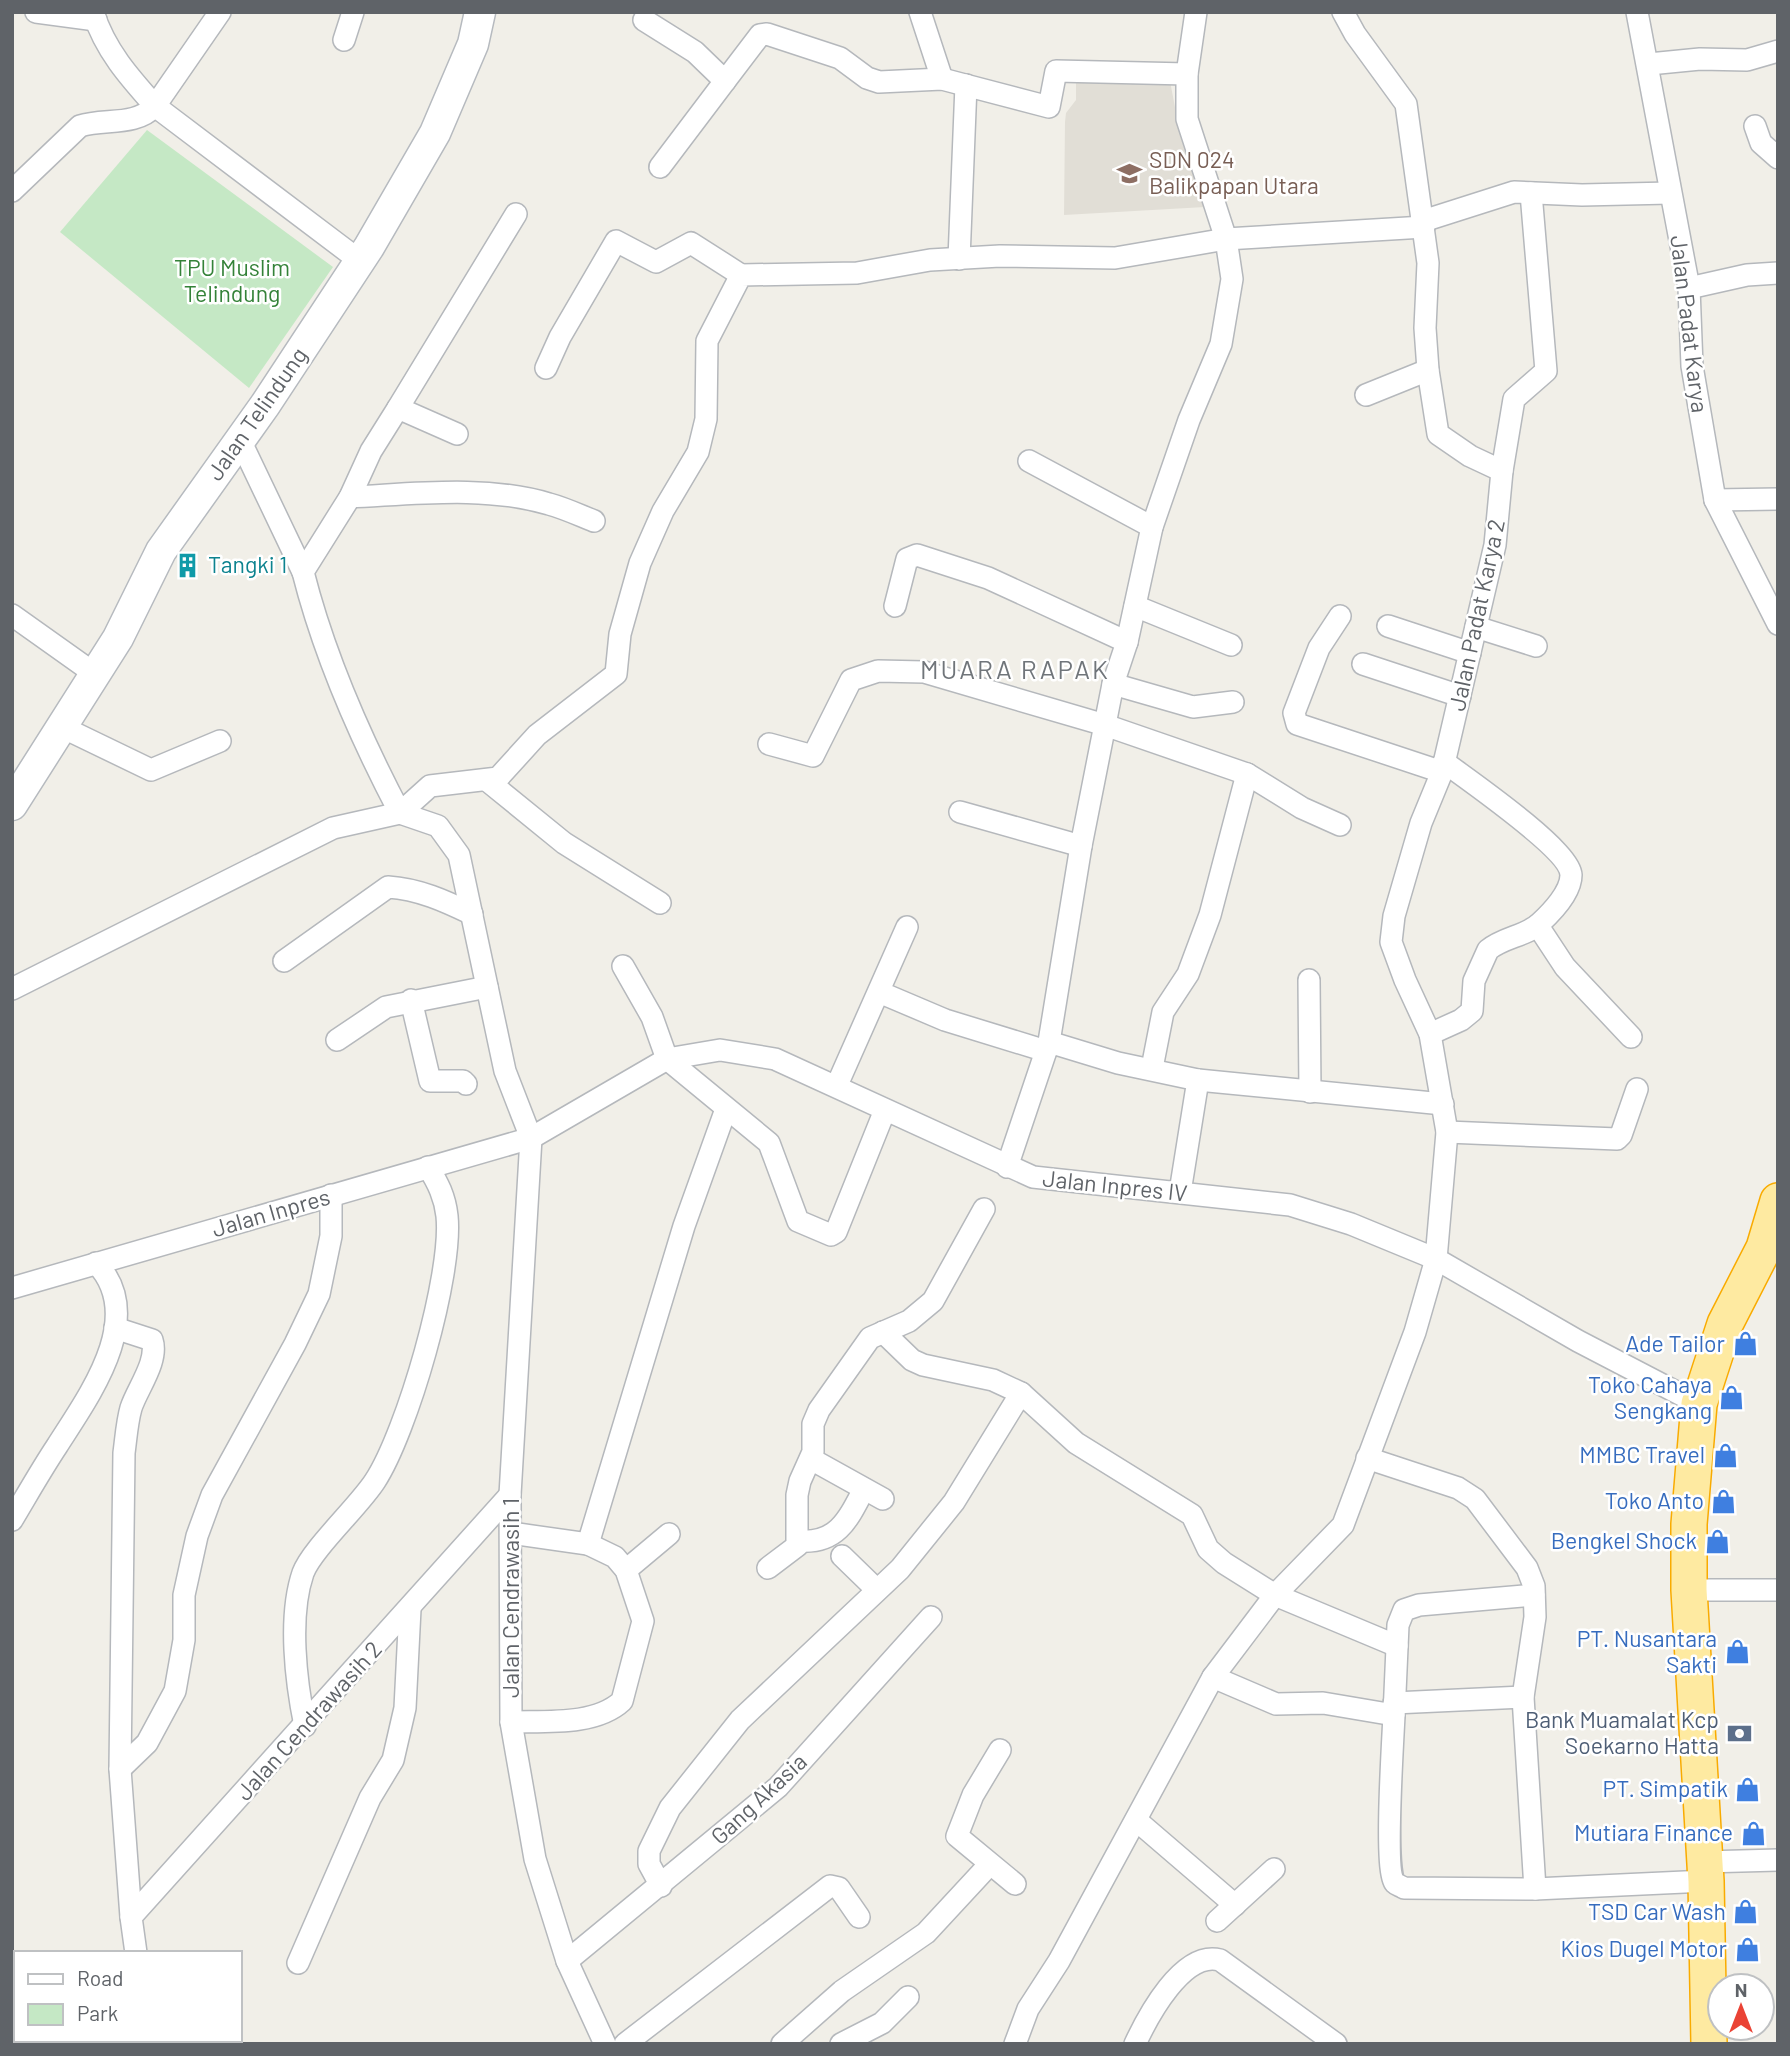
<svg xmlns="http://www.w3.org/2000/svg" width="1790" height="2056" font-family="Barlow,sans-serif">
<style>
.education{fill:#e1ded6}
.green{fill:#c5e8c5}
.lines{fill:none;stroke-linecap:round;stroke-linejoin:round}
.minor-casing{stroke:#b5b8bc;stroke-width:24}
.secondary-casing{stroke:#b6babf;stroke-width:33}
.trunk-casing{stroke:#f9ab00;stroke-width:38}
.minor{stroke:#fff;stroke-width:21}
.secondary{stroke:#fff;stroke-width:30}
.trunk{stroke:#feeaa1;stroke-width:35}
.labels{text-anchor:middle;stroke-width:5;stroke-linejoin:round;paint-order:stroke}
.education-label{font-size:23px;fill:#785e54;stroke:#fff;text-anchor:start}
.park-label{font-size:23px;fill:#348238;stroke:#fff}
.street-label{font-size:23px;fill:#5f6368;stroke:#fff}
.culture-label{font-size:23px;fill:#0d838f;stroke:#fff;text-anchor:start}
.shop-label{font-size:23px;fill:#366cbe;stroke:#fff;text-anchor:end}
.service-label{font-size:23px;fill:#4e5e75;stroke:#fff;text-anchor:end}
.quarter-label{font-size:26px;letter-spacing:2px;fill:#70757a;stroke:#fff}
</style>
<rect width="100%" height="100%" fill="#f1efe8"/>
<polygon class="education" points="1076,81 1170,81 1181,139 1205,207 1064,215 1065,122 1066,113 1076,100"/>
<polygon class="green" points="147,130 333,267 249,388 60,232"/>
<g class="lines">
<defs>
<g id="minor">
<polyline points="36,12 96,20"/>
<path d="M93 12C105 50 129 77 155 106L220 12"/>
<polyline points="920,12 942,79"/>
<polyline points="1637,12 1689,288 1692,366 1715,500 1778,624"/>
<polyline points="644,20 695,52 725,81 760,35 767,34 840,58 867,78 879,82 942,79 1049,107 1056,71 1187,74"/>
<polyline points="344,40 353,12"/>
<polyline points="1649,64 1700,59 1747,60 1778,51"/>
<polyline points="1755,126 1761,143 1778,158"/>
<polyline points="660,167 725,81"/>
<path d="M12 191 80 126C105 118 135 127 155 106L360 261"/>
<polyline points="1423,221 1514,192 1582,195 1670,193"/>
<polyline points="959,259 966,85"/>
<polyline points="1689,288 1747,275 1778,273"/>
<polyline points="546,368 560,337 616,241 656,262 691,243 741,275"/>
<polyline points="1366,395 1428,370"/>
<polyline points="398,408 516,214"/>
<path d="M457 434 398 408 371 451 350 497 303 572C324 655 360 737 400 813L438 826 459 855 505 1071 531 1138 510 1495 511 1722 535 1859 567 1961 605 2044"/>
<polyline points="240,440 303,572"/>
<polyline points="1029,461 1152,527"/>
<polyline points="1502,471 1514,399 1546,371 1531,193"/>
<path d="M350 497C415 494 485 485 549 504 564 508 579 515 594 521"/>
<polyline points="1715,500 1778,499"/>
<polyline points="895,606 907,559 917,555 988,578 1127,642"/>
<polyline points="1135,606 1231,645"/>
<polyline points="12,615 95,674"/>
<polyline points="1340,616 1319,648 1294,713 1297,724 1442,772"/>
<polyline points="1388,626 1470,653"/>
<polyline points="1476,627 1536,646"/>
<polyline points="1363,664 1460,696"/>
<polyline points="1113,684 1193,707 1233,702"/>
<polyline points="64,728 151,770 220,741"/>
<polyline points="769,744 813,756 851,680 878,671 924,672 1105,725 1247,774 1302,808 1340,825"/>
<polyline points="489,782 564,843 660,903"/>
<polyline points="960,812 1081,846"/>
<polyline points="1538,926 1565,967 1631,1037"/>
<path d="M284 961 388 887C419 889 445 901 472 914"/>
<polyline points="623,966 652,1017 667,1059 769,1143 798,1221 831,1235 836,1232 885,1110"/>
<polyline points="1309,980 1310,1092"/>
<polyline points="12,989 333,828 400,813 430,786 498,778 537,735 616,674 620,634 640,563 663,511 698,452 706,419 707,341 741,275 857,273 930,260 1000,256 1115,258 1226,239 1424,227"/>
<polyline points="879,992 945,1020 1046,1051"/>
<polyline points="411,1000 430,1081 463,1081 466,1084"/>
<path d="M1430 1034 1461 1020 1472 1011 1474 981 1488 950C1503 937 1527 936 1540 923 1552 912 1571 892 1571 875 1570 850 1467 779 1444 762"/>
<polyline points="337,1040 386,1007 487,987"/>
<polyline points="1049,1042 1118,1063 1198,1080 1443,1104"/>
<polyline points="1152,1068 1163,1012 1188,974 1210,915 1247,774"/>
<polyline points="837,1085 907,927"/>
<polyline points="1447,1132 1617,1139 1621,1135 1637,1089"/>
<polyline points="1007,1167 1049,1042 1081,846 1113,684 1127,642 1152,527 1189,420 1221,344 1232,279 1226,239 1187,119 1187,74 1196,12"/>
<polyline points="1180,1192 1198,1080"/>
<polyline points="12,1288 531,1138 667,1059 720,1050 775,1059 1033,1177 1290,1205 1351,1224 1436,1259 1578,1341 1699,1404"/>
<path d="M115 1328 152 1340C159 1361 137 1389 131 1408 127 1422 126 1438 124 1453L120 1769 131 1917"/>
<polyline points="883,1332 912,1360 923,1365 993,1380 1021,1393 1076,1443 1192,1515 1208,1549 1224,1563 1275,1595 1397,1646"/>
<polyline points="1367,1458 1458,1488 1475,1499 1527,1568 1534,1586 1535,1617 1523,1697 1535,1889"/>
<polyline points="811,1459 883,1499"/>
<path d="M12 1520C27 1495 41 1470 57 1446 88 1397 148 1317 96 1263"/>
<polyline points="511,1533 588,1544 684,1226 726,1109"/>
<path d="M799 1541C837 1544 848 1520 864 1489"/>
<polyline points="842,1556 877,1590"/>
<polyline points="768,1568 797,1546 797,1495 800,1481 813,1452 813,1424 819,1410 870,1338 909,1321 933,1301 984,1209"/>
<polyline points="626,1570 669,1534"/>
<polyline points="1689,1590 1778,1590"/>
<path d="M1213 1677 1276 1704 1323 1703 1394 1715C1393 1739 1384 1871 1395 1883 1397 1885 1401 1886 1404 1888L1535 1889 1706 1881"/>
<polyline points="1394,1703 1523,1697"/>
<polyline points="1394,1715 1398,1625 1404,1610 1419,1605 1534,1595"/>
<path d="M511 1722C545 1721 595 1726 622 1701L643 1621 626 1570 615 1557 588 1544"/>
<path d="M305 1726C296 1682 288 1617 303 1573 312 1549 359 1506 375 1481 407 1432 453 1274 447 1216 445 1197 438 1183 428 1167"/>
<polyline points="1000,1750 973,1795 957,1836 1015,1884"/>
<polyline points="120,1769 147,1743 175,1691 184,1640 184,1595 197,1536 212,1495 295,1344 319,1294 331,1236 331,1195"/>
<polyline points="1136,1820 1235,1905"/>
<polyline points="1704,1862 1778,1860"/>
<polyline points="661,1886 649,1864 649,1851 670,1808 740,1720 900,1569 954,1502 1021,1393"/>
<polyline points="1217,1921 1274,1869"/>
<polyline points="136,1953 131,1917 510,1495"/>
<polyline points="567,1961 778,1787 931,1617"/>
<polyline points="298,1963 370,1798 393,1760 405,1708 410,1609"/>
<polyline points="150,2040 151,2044"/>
<polyline points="625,2044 830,1886 839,1888 859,1917"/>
<polyline points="782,2044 842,1991 926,1933 989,1865"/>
<polyline points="841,2044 882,2023 908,1997"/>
<polyline points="1015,2044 1028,2009 1059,1961 1213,1677 1275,1595 1343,1525 1415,1332 1436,1259 1447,1132 1430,1034 1405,980 1391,942 1394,916 1421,823 1442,772 1495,545 1502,471 1470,456 1438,434 1428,370 1425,328 1428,263 1406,104 1355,34 1343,12"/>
<path d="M1135 2044C1148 2016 1183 1950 1220 1960L1336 2044"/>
</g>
<polyline id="secondary" points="12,805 118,638 161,551 265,405 369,247 435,133 473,44 480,12"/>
<polyline id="trunk" points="1709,2044 1706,1881 1689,1590 1689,1524 1699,1404 1725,1324 1764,1248 1778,1201"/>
</defs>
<use href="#minor" class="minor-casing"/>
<use href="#secondary" class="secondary-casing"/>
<use href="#trunk" class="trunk-casing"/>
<use href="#minor" class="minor"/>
<use href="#secondary" class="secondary"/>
<use href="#trunk" class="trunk"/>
</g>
<defs>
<symbol id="school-bare" viewBox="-9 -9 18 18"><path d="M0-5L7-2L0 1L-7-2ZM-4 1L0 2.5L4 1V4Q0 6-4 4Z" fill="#8d6e63" stroke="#fff" stroke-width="2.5" paint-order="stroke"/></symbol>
<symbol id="building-bare" viewBox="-9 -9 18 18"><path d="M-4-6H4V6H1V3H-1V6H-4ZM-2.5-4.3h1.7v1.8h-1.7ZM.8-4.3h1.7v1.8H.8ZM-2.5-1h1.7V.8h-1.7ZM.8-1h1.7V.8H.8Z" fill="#0f9aa8" stroke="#fff" stroke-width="2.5" paint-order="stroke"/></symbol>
<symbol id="shop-bare" viewBox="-9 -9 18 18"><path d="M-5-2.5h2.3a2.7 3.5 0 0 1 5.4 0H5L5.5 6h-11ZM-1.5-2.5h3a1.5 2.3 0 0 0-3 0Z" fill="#3f7fe0" stroke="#fff" stroke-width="2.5" paint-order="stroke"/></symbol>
<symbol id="bank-bare" viewBox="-9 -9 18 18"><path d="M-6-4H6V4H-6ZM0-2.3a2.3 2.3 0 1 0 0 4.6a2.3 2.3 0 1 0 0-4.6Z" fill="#5c6f8a" stroke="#fff" stroke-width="2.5" paint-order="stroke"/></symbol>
</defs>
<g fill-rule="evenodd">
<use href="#school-bare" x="1112" y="156" width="35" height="35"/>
<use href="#building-bare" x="170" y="548" width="35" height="35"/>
<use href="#shop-bare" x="1728" y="1326" width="35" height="35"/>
<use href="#shop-bare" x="1714" y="1380" width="35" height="35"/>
<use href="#shop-bare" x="1708" y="1438" width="35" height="35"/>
<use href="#shop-bare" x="1706" y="1484" width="35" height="35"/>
<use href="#shop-bare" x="1700" y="1524" width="35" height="35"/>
<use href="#shop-bare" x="1720" y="1634" width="35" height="35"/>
<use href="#bank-bare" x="1722" y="1716" width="35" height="35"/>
<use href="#shop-bare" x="1730" y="1772" width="35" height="35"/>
<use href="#shop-bare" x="1736" y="1816" width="35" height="35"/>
<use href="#shop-bare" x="1728" y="1894" width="35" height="35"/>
<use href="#shop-bare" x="1730" y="1932" width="35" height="35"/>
</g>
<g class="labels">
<g class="education-label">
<text x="1149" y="168">SDN 024<tspan x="1149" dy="26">Balikpapan Utara</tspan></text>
</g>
<g class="park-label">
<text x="232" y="276">TPU Muslim<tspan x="232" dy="26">Telindung</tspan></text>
</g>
<g class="street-label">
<text transform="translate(1689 324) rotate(83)" y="8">Jalan Padat Karya</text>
<text transform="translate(257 414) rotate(-55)" y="8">Jalan Telindung</text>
<text transform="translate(1477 615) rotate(-78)" y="8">Jalan Padat Karya 2</text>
<text transform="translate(1115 1186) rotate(6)" y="8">Jalan Inpres IV</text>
<text transform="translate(271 1213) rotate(-16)" y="8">Jalan Inpres</text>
<text transform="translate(511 1598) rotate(-90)" y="8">Jalan Cendrawasih 1</text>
<text transform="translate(309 1721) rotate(-48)" y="8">Jalan Cendrawasih 2</text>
<text transform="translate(759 1799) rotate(-43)" y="8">Gang Akasia</text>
</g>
<g class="culture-label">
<text x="208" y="573">Tangki 1</text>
</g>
<g class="shop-label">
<text x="1725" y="1352">Ade Tailor</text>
<text x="1712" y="1393">Toko Cahaya<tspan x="1712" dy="26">Sengkang</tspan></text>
<text x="1705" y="1463">MMBC Travel</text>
<text x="1704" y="1509">Toko Anto</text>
<text x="1697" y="1549">Bengkel Shock</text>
<text x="1717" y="1647">PT. Nusantara<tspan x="1717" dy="26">Sakti</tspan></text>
<text x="1728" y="1797">PT. Simpatik</text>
<text x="1733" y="1841">Mutiara Finance</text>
<text x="1726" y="1920">TSD Car Wash</text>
<text x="1727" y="1957">Kios Dugel Motor</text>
</g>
<g class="service-label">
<text x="1719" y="1728">Bank Muamalat Kcp<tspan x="1719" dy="26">Soekarno Hatta</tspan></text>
</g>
<g class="quarter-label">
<text x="1015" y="679">MUARA RAPAK</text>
</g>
</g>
<rect width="1790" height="2056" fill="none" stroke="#5f6368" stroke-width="28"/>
<rect x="14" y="1951" width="228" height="91" fill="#ffffff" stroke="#bfc1c3" stroke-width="2"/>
<rect x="28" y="1974" width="35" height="10" fill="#ffffff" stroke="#bfc1c3" stroke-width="2"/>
<text x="77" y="1986" font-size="21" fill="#5f6368">Road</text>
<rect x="28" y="2004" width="35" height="21" fill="#c5e8c5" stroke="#bfc1c3" stroke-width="2"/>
<text x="77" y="2021" font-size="21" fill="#5f6368">Park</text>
<g transform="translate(1741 2007)"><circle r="33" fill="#ffffff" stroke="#bfc1c3" stroke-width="2"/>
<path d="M0-5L12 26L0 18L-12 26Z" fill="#ea4335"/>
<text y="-10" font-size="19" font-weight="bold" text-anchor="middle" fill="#5f6368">N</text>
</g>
</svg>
